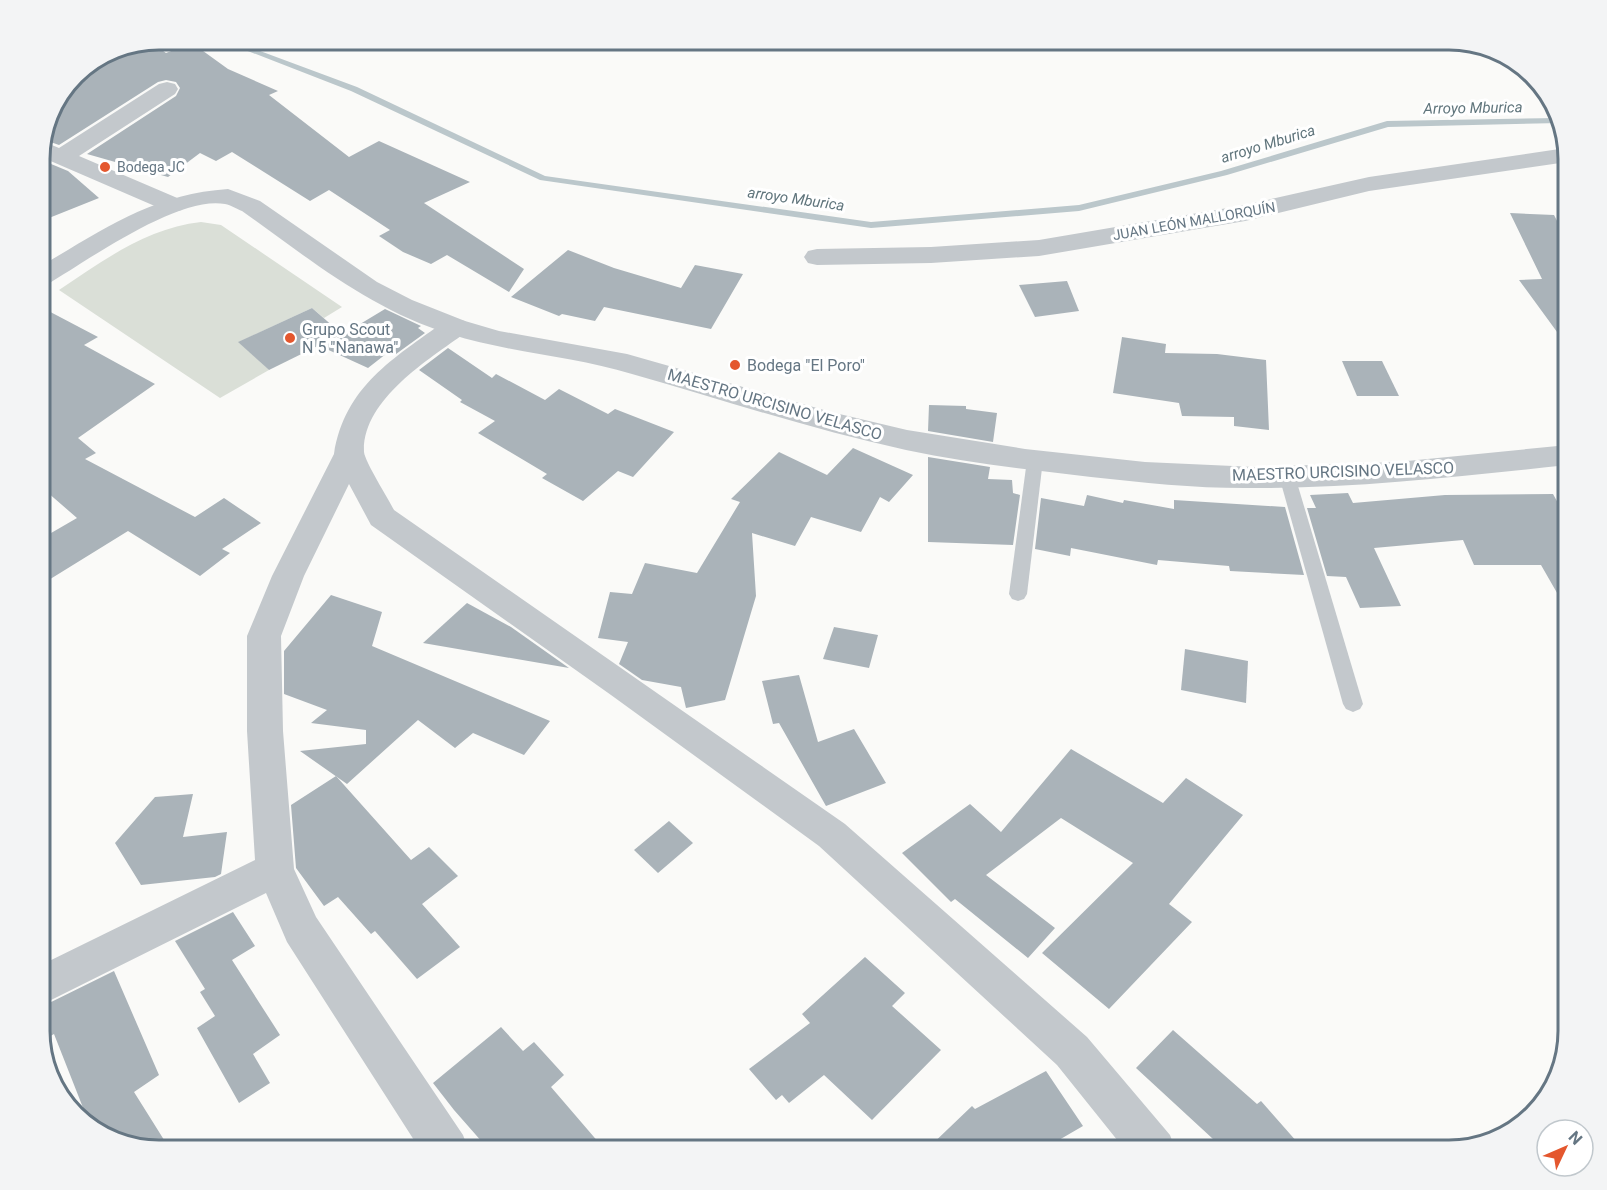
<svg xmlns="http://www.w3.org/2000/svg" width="1607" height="1190" font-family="Roboto,sans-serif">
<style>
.green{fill:#dadfd7}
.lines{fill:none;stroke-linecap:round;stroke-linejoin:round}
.stream{fill:#bbc7cb;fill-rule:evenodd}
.building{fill:#aab3b9}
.service{fill:#c3c8cc;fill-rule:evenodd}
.minor{fill:#c3c8cc;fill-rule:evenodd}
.tertiary{fill:#c3c8cc;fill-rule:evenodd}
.poi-dot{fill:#e4572e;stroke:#fff;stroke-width:2}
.labels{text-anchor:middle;stroke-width:6;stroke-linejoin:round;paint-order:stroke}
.far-poi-label{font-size:14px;fill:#657683;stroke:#fff;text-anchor:start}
.far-street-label{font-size:14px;fill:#657683;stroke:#fff}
.far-water-label{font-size:15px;font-style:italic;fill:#60757c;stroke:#fff}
.poi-label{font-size:16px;fill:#657683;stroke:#fff;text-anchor:start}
.street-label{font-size:16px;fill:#657683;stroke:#fff}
.rim{fill:none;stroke:#657683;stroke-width:3}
</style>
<rect width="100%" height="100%" fill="#fafaf8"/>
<path class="green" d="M201 222 221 225 342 307 324 318 312 308 239 342 269 370 220 398 59 290C104 260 147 228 201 222Z"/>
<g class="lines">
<polygon class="stream" points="217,39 228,39 357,87 545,176 871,222 1079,205 1221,171 1387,121 1559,118 1560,123 1388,127 1227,175 1079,211 871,228 540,180 351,91"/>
</g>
<g class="building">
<polygon points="149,41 166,53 192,43 228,69 278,91 269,95 349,157 379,141 470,182 424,203 524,269 509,292 447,255 431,264 403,252 379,236 390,230 329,190 310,201 232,152 216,161 200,153 168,177 87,154 176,96 180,88 176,82 166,80 158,82 59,145 42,139 51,106 79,69 113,48"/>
<polygon points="39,159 68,171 99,198 39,222"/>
<polygon points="1510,213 1554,215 1568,242 1568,347 1519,280 1542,279"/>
<polygon points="568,250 614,268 681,288 695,265 743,274 711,329 604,307 595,321 562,314 559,316 511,297"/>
<polygon points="1067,281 1079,311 1035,317 1019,285"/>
<polygon points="39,306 98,337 84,345 155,384 78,438 96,453 85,459 195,517 224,498 261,523 222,549 230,553 200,576 128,531 39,586 39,540 77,518 39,485"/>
<polygon points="312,308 342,334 269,370 238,342"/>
<polygon points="385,309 421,326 418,328 425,333 396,354 391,350 368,368 322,347"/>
<polygon points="1122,337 1166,344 1165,353 1217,354 1266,360 1269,430 1234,426 1234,417 1182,416 1179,403 1113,393"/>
<polygon points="448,348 492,378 496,374 545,400 559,389 608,414 615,409 674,432 633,477 618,471 583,501 542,478 547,474 478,433 495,421 460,402 462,400 419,370"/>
<polygon points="1342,361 1382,361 1399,396 1357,396"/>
<polygon points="929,405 966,406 966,409 997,413 993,442 928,431"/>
<polygon points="853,448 913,475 889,502 880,497 861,532 811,517 795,546 752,533 756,596 725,700 686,708 681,687 642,680 619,664 628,642 598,638 610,592 632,594 645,563 697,573 740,502 731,499 779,452 827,475"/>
<polygon points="928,457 990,467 988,479 1012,480 1013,493 1020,495 1013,545 928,542"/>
<polygon points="1348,493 1353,503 1445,495 1553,494 1568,521 1568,612 1541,565 1474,565 1463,540 1374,548 1401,606 1360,608 1346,577 1327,576 1307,508 1316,508 1310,495"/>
<polygon points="1087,495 1123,503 1124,500 1174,509 1174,500 1285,507 1304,575 1230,571 1229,566 1158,560 1157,565 1071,548 1070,556 1035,549 1041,498 1084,506"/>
<polygon points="331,595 382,612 372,646 550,721 524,755 473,733 455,748 418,720 347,784 300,751 366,744 366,730 311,723 327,710 284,694 284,651"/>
<polygon points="467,603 511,627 569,668 423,643"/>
<polygon points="834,627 878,635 869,668 823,659"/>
<polygon points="1185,649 1248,661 1246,703 1181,690"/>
<polygon points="799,675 818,742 854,729 886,783 826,806 779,723 773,724 762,681"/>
<polygon points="1071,749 1163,803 1186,778 1243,815 1169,904 1192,922 1109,1009 1042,953 1133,863 1061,818 986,875 1055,928 1028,958 955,899 951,902 902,853 970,804 1001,832"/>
<polygon points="336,776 411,860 429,847 458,876 422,904 460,947 417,979 375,931 371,934 338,897 324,906 296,868 291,805"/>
<polygon points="193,794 183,837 227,832 221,874 215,877 141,885 115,843 155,797"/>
<polygon points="669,821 693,843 658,873 634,850"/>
<polygon points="233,912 255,946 232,960 280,1035 253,1054 270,1083 239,1103 197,1028 215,1016 200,992 205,989 175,941"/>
<polygon points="865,957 905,993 892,1006 941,1050 872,1120 824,1075 789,1103 782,1095 776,1100 749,1069 810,1023 802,1014"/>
<polygon points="114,971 159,1075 134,1092 171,1151 158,1151 91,1128 54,1034 40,1042 39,1008"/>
<polygon points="501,1027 523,1051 534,1042 564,1075 551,1087 606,1151 490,1151 454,1110 433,1083"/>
<polygon points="1173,1030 1257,1104 1261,1101 1305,1151 1226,1151 1136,1068"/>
<polygon points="1046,1071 1083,1126 1040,1151 925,1151 972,1106 975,1109"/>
</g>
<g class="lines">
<g class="service">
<polygon points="1035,454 1041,456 1043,460 1027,594 1024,599 1018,601 1012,599 1009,594 1027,460 1029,456"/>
<polygon points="1287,470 1293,472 1295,476 1363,704 1360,709 1353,712 1346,709 1343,704 1279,476 1281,472"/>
</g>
<g class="minor">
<polygon points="167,82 175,84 178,89 175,94 79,156 182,200 185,205 182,210 173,212 164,210 39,156 42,141 59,148 159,84"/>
<polygon points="1566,148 1567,162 1369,191 1245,221 1039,256 931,263 817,265 808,263 804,257 808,251 817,249 931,247 1039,240 1245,205 1369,177"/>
<path d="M455 319 465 321 469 327 465 333C428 360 362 400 364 452 365 462 388 498 394 510L845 824 1087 1037 1170 1135 1176 1151H1126L1057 1065 819 846 611 695 371 525 349 484 304 576 281 636 283 731 294 869 316 917 463 1135 469 1151H421L287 942 266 893 39 1006V966L255 860 247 731V636L272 576 334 454C345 386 393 359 445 321Z"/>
</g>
<path class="tertiary" d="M228 189 260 201 377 282 412 300 465 321 499 331 627 354 831 412 907 430 1025 449 1145 462 1255 467 1397 462 1568 445V465C1465 476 1361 488 1257 488 1202 489 1146 483 1091 477 1030 470 967 463 906 450 814 430 723 400 632 374 573 356 510 353 450 334 371 310 308 258 242 211 237 209 231 205 225 204 179 195 88 260 48 284L39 286V267C103 230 152 194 228 189Z"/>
</g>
<g class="poi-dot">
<circle cx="105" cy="167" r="6"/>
<circle cx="290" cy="338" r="6"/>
<circle cx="735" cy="365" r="6"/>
</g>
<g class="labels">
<g class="far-poi-label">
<text x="117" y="172">Bodega JC</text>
</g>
<g class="far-street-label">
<text transform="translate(1194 221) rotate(-10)" y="5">JUAN LEÓN MALLORQUÍN</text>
</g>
<g class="far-water-label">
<text transform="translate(1473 108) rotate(-1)" y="5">Arroyo Mburica</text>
<text transform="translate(1268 144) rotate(-17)" y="5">arroyo Mburica</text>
<text transform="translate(796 199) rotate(8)" y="5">arroyo Mburica</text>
</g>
<g class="poi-label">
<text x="302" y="335">Grupo Scout<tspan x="302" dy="18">N 5 "Nanawa"</tspan></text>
<text x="747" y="371">Bodega "El Poro"</text>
</g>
<g class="street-label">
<text transform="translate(775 404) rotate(16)" y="6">MAESTRO URCISINO VELASCO</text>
<text transform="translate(1343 471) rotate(-2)" y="6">MAESTRO URCISINO VELASCO</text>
</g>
</g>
<path d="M0 0H1607V1190H0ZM159 50H1449A109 109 0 0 1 1558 159V1031A109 109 0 0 1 1449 1140H159A109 109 0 0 1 50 1031V159A109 109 0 0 1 159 50Z" fill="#f3f4f5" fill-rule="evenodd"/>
<path class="rim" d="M159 50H1449A109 109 0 0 1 1558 159V1031A109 109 0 0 1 1449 1140H159A109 109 0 0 1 50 1031V159A109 109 0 0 1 159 50Z"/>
<g transform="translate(1565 1148) rotate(46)"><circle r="28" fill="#ffffff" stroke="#c1c8cd" stroke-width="1.5"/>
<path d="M0-4.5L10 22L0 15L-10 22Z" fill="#e4572e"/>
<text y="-9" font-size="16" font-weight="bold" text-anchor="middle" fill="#657683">N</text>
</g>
</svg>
